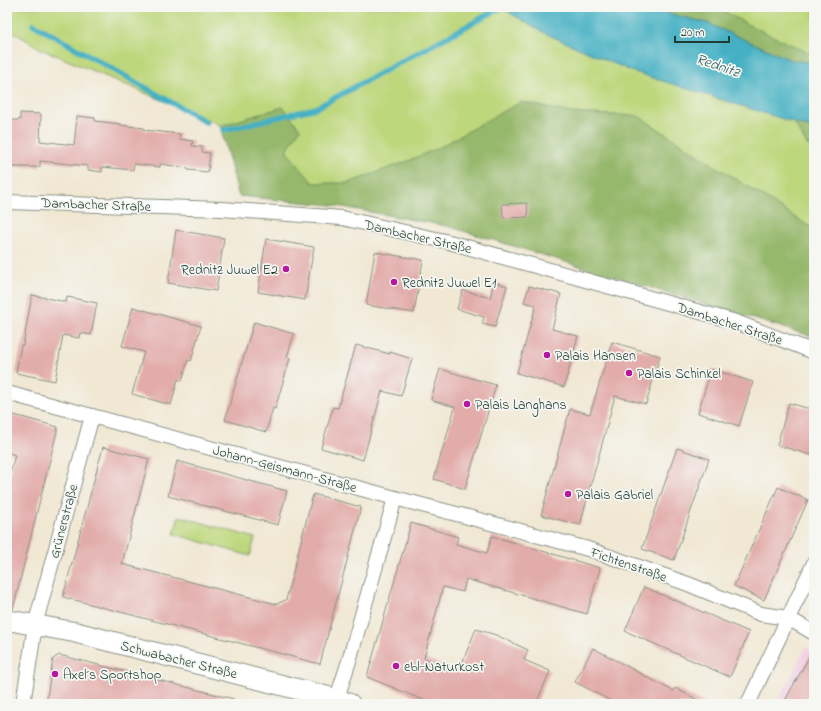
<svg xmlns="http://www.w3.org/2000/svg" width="821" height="711" font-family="'Indie Flower',sans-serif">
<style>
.built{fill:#f1d0e3}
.green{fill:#bdd77c;stroke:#6e8a58}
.forest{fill:#96b86c;stroke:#5a7a50}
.water{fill:#45b0c3;stroke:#32767c}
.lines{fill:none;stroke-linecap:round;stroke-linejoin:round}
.stream{stroke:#45b0c3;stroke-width:5.5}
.building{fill:#e2acaa}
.minor-casing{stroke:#889284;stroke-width:16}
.secondary-casing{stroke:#889284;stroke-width:22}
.minor{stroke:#fff;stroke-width:14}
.secondary{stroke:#fff;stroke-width:20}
.poi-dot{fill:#b5179e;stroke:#f6f6f2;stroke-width:1.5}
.labels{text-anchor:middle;stroke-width:3.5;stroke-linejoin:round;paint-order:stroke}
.street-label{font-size:14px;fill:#1f3d34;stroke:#f6f6f2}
.poi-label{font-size:14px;fill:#1f3d34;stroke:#f6f6f2;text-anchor:start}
.water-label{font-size:15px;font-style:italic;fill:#2a605f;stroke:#f6f6f2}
</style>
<rect width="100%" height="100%" fill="#f6f6f2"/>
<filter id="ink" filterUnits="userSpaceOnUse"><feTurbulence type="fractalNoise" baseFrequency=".025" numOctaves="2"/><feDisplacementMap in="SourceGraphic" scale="8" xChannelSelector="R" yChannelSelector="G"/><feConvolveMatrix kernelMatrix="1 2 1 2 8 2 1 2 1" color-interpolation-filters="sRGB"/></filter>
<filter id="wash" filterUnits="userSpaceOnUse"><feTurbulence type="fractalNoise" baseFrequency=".012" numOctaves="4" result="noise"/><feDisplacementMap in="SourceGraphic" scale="16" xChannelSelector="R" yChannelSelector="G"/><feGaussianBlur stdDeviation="0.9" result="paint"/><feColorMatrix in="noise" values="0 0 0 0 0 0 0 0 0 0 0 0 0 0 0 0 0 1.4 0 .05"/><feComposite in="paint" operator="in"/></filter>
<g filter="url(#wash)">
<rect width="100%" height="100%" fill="#f1e8d4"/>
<polygon class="built" points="806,647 814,651 814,704 777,704"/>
<g class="green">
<polygon points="7,7 814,7 814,333 446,222 335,201 238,194 223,126 41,49 7,28"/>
<polygon points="179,516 255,538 250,556 174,534"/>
</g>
<g class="forest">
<polygon points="644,7 716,7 753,27 807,52 814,51 814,63 791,60 707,23"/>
<polygon points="522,102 571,113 638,116 807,225 814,228 814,337 447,226 332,205 239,196 220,126 283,107 300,129 286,151 313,183 348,183 408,161 440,147 500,113"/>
<polygon points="794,122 814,129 814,147 807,145"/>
</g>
<polygon class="water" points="500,7 644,7 707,23 791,60 814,63 814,129 631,71 544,33"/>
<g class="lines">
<g class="stream">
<polyline points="33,24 206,122"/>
<polyline points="224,130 316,108 502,7"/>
</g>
</g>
<g id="blocks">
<g class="building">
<polygon points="20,113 41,114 40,141 74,145 77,116 95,118 95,121 120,124 120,125 144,128 144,130 180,134 179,139 193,141 192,146 202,147 202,152 210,153 208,172 188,170 188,168 160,164 160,167 134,164 133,170 102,167 102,172 88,170 88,166 40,161 40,167 11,167 11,155 7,155 7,120 20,120"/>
<polygon points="527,203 528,217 503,218 502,204"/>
<polygon points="176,230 224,238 216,291 168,283"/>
<polygon points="266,239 314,247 305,300 258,292"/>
<polygon points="375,252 423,260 414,313 366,305"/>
<polygon points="494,282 507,286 495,327 482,324 484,317 457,309 463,290 490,298"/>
<polygon points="529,286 561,294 552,329 578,336 564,387 517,373 536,305 524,302"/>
<polygon points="32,295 66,302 67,297 97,303 91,335 80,333 79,338 63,335 55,381 16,373 21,345 23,345"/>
<polygon points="133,307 201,326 191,361 188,360 182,381 178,379 171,405 132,394 144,352 122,346"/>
<polygon points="254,322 294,334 287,357 290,358 275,409 273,408 266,432 225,420"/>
<polygon points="612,342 660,356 646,404 615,396 580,525 541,515 570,409 590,414"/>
<polygon points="356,345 390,354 390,352 412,359 401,396 382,391 363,460 321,448 333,407 338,408"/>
<polygon points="440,369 496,385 465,489 434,479 455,407 431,400"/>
<polygon points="711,369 753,382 739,426 698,413"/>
<polygon points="789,403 814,410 814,456 777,445"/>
<polygon points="7,413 58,427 13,609 7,609 7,485 15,455 7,452"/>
<polygon points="103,447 149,459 122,564 276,604 286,600 313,494 361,507 320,664 63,597"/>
<polygon points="677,448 709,459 674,560 642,549"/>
<polygon points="177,461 287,491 278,525 168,496"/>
<polygon points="778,487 808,500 764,600 734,586"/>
<polygon points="411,523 458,537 456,544 487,553 492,536 600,568 587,614 466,579 463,592 443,587 424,658 452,669 462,663 476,629 496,635 528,650 524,660 550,671 536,704 433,704 367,677"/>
<polygon points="644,587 749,632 730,677 625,631"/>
<polygon points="593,648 673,691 675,688 705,704 617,704 575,682"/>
<polygon points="814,648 814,704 783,704"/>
<polygon points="59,655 234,699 234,704 46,704 53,659"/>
</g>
</g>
</g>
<g filter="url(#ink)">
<use href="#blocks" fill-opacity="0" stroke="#889284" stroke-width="1"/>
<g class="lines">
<defs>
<g id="minor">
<polyline points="7,202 222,209 342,218 449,242 736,322 814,352"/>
<polyline points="7,393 395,498 468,517 588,549 688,584 761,614 788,618 814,633"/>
<polyline points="23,704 35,625 92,416"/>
<polyline points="335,704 349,661 395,498"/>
<polyline points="748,704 814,563"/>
</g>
<polyline id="secondary" points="7,620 74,632 336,699 350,704"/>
</defs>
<use href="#minor" class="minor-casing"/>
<use href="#secondary" class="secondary-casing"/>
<use href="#minor" class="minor"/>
<use href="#secondary" class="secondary"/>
</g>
</g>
<g class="poi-dot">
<circle cx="286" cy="269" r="4"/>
<circle cx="394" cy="282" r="4"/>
<circle cx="547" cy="355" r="4"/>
<circle cx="629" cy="373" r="4"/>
<circle cx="467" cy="404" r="4"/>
<circle cx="568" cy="494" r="4"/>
<circle cx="396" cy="666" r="4"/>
<circle cx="55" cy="674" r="4"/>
</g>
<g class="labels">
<g class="street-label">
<text transform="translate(96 204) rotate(2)" y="5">Dambacher Straße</text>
<text transform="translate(418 236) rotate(13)" y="5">Dambacher Straße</text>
<text transform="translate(730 323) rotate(18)" y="5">Dambacher Straße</text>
<text transform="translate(285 468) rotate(15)" y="5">Johann-Geismann-Straße</text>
<text transform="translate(63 521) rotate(-75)" y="5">Grünerstraße</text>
<text transform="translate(629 564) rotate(19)" y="5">Fichtenstraße</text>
<text transform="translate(179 659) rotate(14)" y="5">Schwabacher Straße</text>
</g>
<g class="poi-label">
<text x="278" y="274" text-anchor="end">Rednitz Juwel E2</text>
<text x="402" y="287">Rednitz Juwel E1</text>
<text x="555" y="360">Palais Hansen</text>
<text x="637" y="378">Palais Schinkel</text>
<text x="475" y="409">Palais Langhans</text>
<text x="576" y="499">Palais Gabriel</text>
<text x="404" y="671">ebl-Naturkost</text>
<text x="63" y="679">Axel´s Sportshop</text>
</g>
<g class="water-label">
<text transform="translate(718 65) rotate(19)" y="5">Rednitz</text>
</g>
</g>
<rect width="821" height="711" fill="none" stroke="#f6f6f2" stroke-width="24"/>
<path d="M675 36v6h54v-6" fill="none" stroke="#1f3d34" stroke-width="2"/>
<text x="681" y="36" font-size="12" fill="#1f3d34" stroke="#f6f6f2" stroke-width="3" paint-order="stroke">20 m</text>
</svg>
